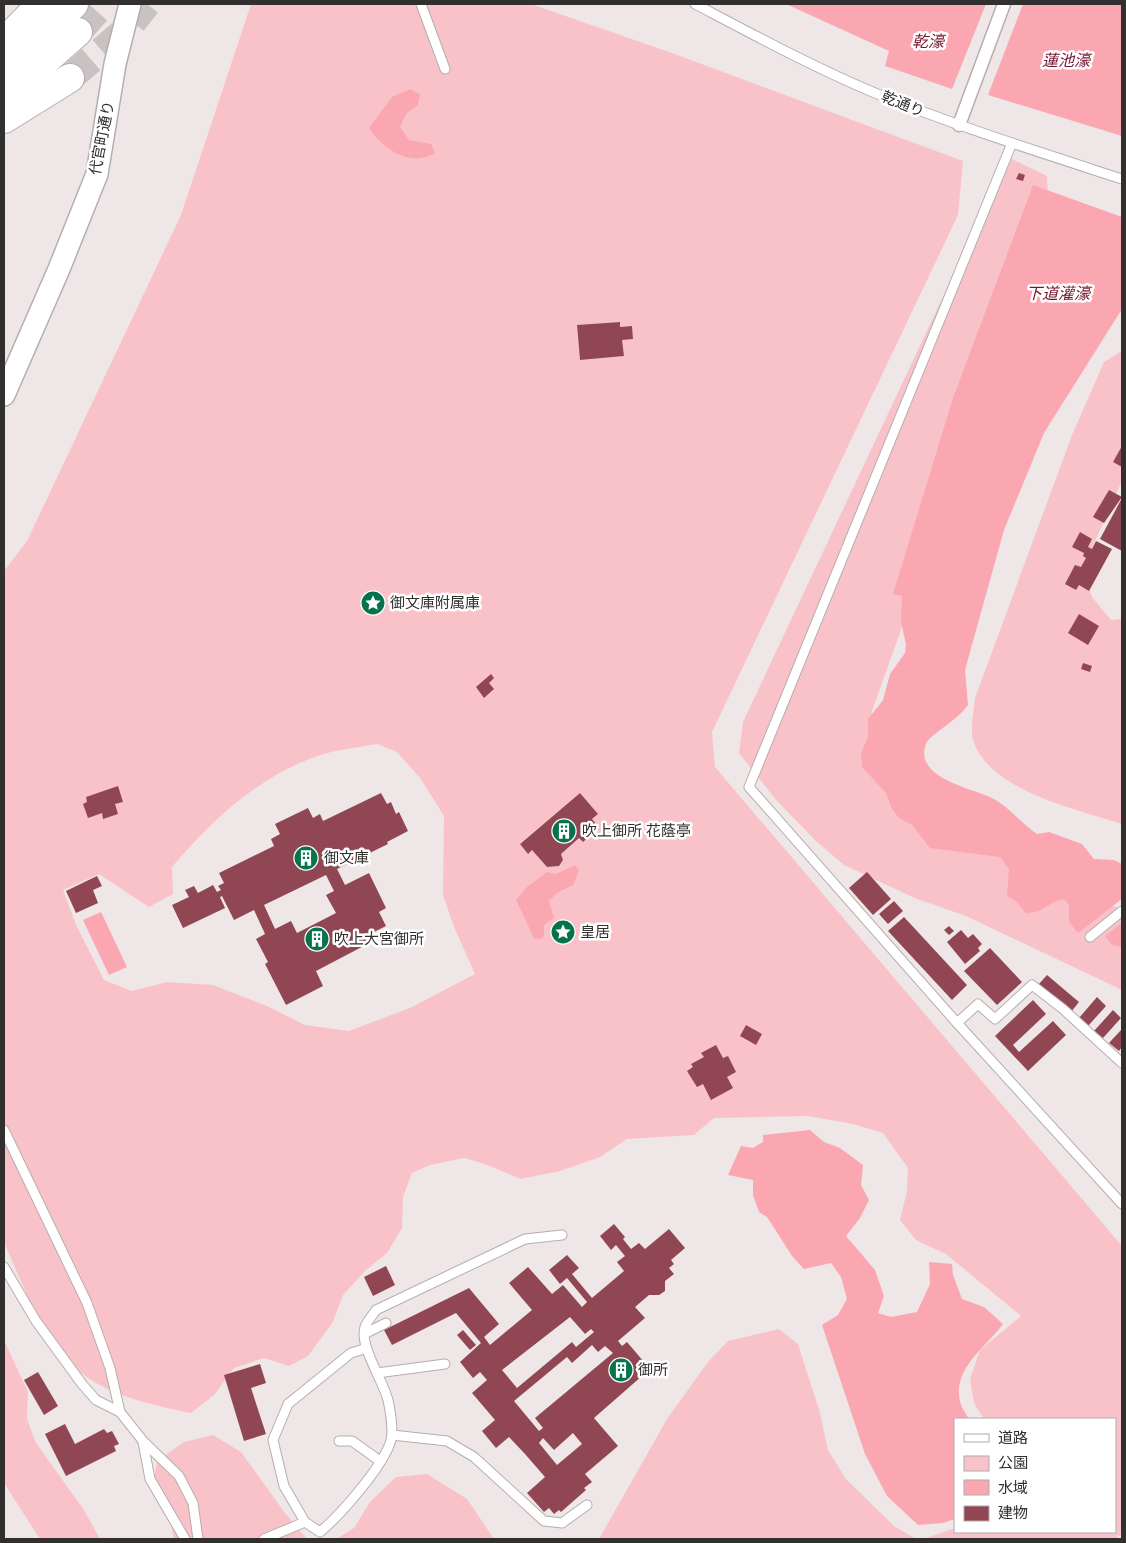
<svg xmlns="http://www.w3.org/2000/svg" width="1126" height="1543" font-family="'Varela Round','Noto Sans JP',sans-serif">
<style>
.green{fill:#f9c2c9;fill-rule:evenodd}
.water{fill:#fba7b2}
.building{fill:#914653;fill-rule:evenodd}
.lines{fill:none;stroke-linecap:round;stroke-linejoin:round}
.motorway-tunnel{stroke:#c9c2c2;stroke-width:28;stroke-dasharray:28 14;stroke-linecap:butt}
.service-casing{stroke:#b6aeae;stroke-width:11}
.pedestrian-casing{stroke:#b6aeae;stroke-width:15}
.tertiary-casing{stroke:#b6aeae;stroke-width:24}
.motorway-casing{stroke:#b6aeae;stroke-width:30}
.service{stroke:#fff;stroke-width:9}
.pedestrian{stroke:#fff;stroke-width:12}
.tertiary{stroke:#fff;stroke-width:21}
.motorway{stroke:#fff;stroke-width:28}
.labels{text-anchor:middle;stroke-width:5;stroke-linejoin:round;paint-order:stroke}
.street-label{font-size:15px;fill:#322f2f;stroke:#fff}
.poi-label{font-size:15px;fill:#322f2f;stroke:#fff;text-anchor:start}
.water-label{font-size:16px;font-style:italic;fill:#761530;stroke:#fff}
</style>
<rect width="100%" height="100%" fill="#efe7e7"/>
<g class="green">
<path d="M251 4H531L672 53 963 161 958 215 712 732 715 767 1122 1246V1534L1114 1539H924L955 1528V1532H1115V1419H984L974 1403 970 1379 980 1350 1021 1316 946 1254 916 1240 900 1220 907 1191 908 1168 883 1133 853 1124 808 1116 714 1118 694 1135 627 1139 600 1157 560 1171 521 1179 485 1164 464 1158 430 1165 412 1173 403 1197 402 1228 387 1253 365 1271 343 1295 333 1322 308 1356 289 1366 264 1358 234 1368 214 1395 191 1413C151 1405 103 1395 72 1365 42 1335 21 1281 4 1242V571L27 541 181 215ZM619 322 620 327 632 326 633 339 622 340 624 356 580 360 577 325ZM377 744 397 752 420 778 444 816 443 895 454 927 475 974 410 1008 349 1031 305 1025 267 1006 213 985 167 982 132 991 104 980 76 925 63 890 99 874 149 907 173 894 172 867C213 819 262 773 324 754 341 749 360 747 377 744ZM580 793 598 814 592 819 597 825 592 829 594 832 583 842 579 838 561 854 563 860 559 866 547 867 532 850 528 853 520 843Z"/>
<polygon points="1012,159 1047,176 1048,199 927,557 872,711 868,754 1104,901 1122,910 1122,990 966,916 917,899 844,865 816,841 776,800 739,753 743,722 965,250"/>
<path d="M1120 352 1122 353V481L1090 552 1085 578 1092 597 1111 620 1122 619V824C1077 809 989 791 973 740 970 729 974 710 975 698L1072 435 1104 362Z"/>
<polygon points="779,1329 798,1344 820,1413 828,1450 846,1479 894,1526 916,1539 599,1539 667,1419 708,1362 728,1341"/>
<polygon points="4,1340 28,1392 27,1419 36,1443 84,1510 100,1539 40,1539 4,1483"/>
<polygon points="213,1435 241,1452 285,1513 307,1539 174,1539 168,1509 154,1481 157,1461 184,1442"/>
<polygon points="427,1474 467,1499 494,1539 336,1539 354,1528 370,1502 396,1477"/>
</g>
<g class="water">
<polygon points="786,4 986,4 952,89 885,66 889,51"/>
<polygon points="1023,4 1122,5 1122,136 988,95"/>
<path d="M410 89 420 94 418 105 406 114 400 127 409 140 431 144 435 153C410 168 383 149 369 128L392 97Z"/>
<path d="M1033 185 1122 217V309L1044 433 1004 530 965 670 968 705C958 720 929 735 926 744 913 778 972 788 992 798 1008 806 1021 823 1037 834L1049 832 1082 844 1094 859 1114 860 1122 864V899L1078 933 1069 922V905L1065 900C1052 898 1044 914 1026 913L1016 901 1007 896 1009 869 1000 857 930 848 912 825 899 818 892 809 886 793 862 767 861 753 868 737V719L883 700 890 674 905 653 906 645 901 621 902 596 893 594 953 398Z"/>
<polygon points="575,865 579,871 573,885 557,893 549,901 554,918 544,925 544,936 541,939 534,938 516,900 527,887 547,872 556,874"/>
<polygon points="101,912 127,967 109,975 83,920"/>
<polygon points="1122,923 1122,947 1112,945 1105,936"/>
<path d="M810 1130 824 1142 840 1148 863 1165 861 1185 869 1200 860 1218 846 1236 875 1270 884 1296 878 1313 891 1317 917 1312 930 1284 929 1262 952 1264 953 1275 962 1299 984 1307 1003 1324C987 1346 952 1369 960 1401 961 1407 966 1414 969 1419H955V1519L943 1523 918 1525 887 1496 865 1454 822 1325 838 1315 847 1299 841 1277 831 1263 804 1269 792 1256 767 1217 759 1212 753 1195V1180L728 1175 741 1146 753 1148 763 1142V1135Z"/>
</g>
<g class="building">
<polygon points="1019,173 1025,175 1023,181 1016,179"/>
<polygon points="620,322 620,327 632,326 633,339 622,340 624,356 580,360 577,325"/>
<polygon points="1122,446 1122,467 1113,462"/>
<polygon points="1109,490 1122,497 1104,523 1093,517"/>
<polygon points="1122,498 1122,551 1100,539"/>
<polygon points="1080,532 1092,539 1088,547 1092,549 1096,541 1112,549 1089,591 1079,585 1076,590 1065,584 1075,565 1081,567 1086,558 1083,556 1084,553 1072,547"/>
<polygon points="1079,614 1099,626 1088,645 1068,633"/>
<polygon points="1083,663 1092,666 1090,672 1081,669"/>
<polygon points="491,674 494,678 489,683 494,689 484,698 476,687"/>
<polygon points="118,786 123,802 115,804 118,814 103,819 102,813 88,818 83,804 87,802 86,797"/>
<path d="M381 793 387 804 391 802 396 814 399 812 408 831 387 842 388 844 337 869 345 885 369 873 386 908 379 912 386 926 374 932 377 939 316 971 323 986 286 1005 265 964 268 962 256 939 265 934 254 910 234 920 222 896 220 897 225 908 183 928 172 905 189 897 185 890 194 886 198 893 213 885 217 892 221 890 218 886 224 883 219 873 274 846 271 839 280 834 275 824 308 808 313 818 320 814 323 821ZM326 875 334 891 326 895 336 913 297 933 291 921 275 929 264 905Z"/>
<polygon points="580,793 598,814 592,819 597,825 592,829 594,832 583,842 579,838 561,854 563,860 559,866 547,867 532,850 528,854 520,844"/>
<polygon points="867,872 891,899 873,915 849,888"/>
<polygon points="97,876 102,886 93,890 98,903 76,913 66,891"/>
<polygon points="894,901 903,911 888,924 879,914"/>
<polygon points="904,917 967,985 952,1000 888,931"/>
<polygon points="949,926 954,931 949,935 944,930"/>
<polygon points="961,930 968,938 973,934 982,944 978,948 980,951 965,964 947,942"/>
<polygon points="990,948 1022,982 997,1005 964,971"/>
<polygon points="1047,975 1079,1002 1071,1012 1039,984"/>
<polygon points="1097,997 1106,1006 1088,1026 1079,1018"/>
<polygon points="1033,1000 1046,1014 1013,1045 1019,1052 1053,1021 1066,1035 1028,1071 995,1036"/>
<polygon points="1113,1010 1121,1018 1103,1038 1094,1031"/>
<polygon points="746,1025 762,1034 756,1045 740,1036"/>
<polygon points="1122,1029 1122,1047 1119,1051 1109,1043"/>
<polygon points="716,1045 723,1058 728,1056 736,1072 727,1077 733,1088 711,1100 703,1084 697,1087 687,1071 693,1067 691,1064 704,1057 701,1053"/>
<path d="M614 1224 625 1237 623 1239 631 1249 639 1243 645 1249 669 1229 685 1248 671 1260 674 1264 669 1268 674 1274 665 1281V1291L659 1295H649L635 1307 645 1318 618 1341 622 1346 627 1342 650 1369 594 1418 618 1446 585 1474 592 1482 584 1488 586 1490 561 1512 559 1510 554 1514 549 1508 544 1512 527 1493 545 1477 525 1454 509 1437 496 1448 482 1431 495 1420 472 1393 487 1380 480 1372 473 1378 460 1362 481 1343 456 1313 392 1345 384 1330 469 1288 499 1324 484 1337 490 1345 532 1310 509 1283 528 1267 552 1294 563 1285 582 1307 587 1302 567 1278 560 1284 549 1270 567 1255 579 1268 572 1274 592 1298 624 1271 617 1262 625 1256 616 1245 611 1250 600 1236ZM570 1317 585 1334 591 1329 594 1332 576 1347 572 1342 517 1388 502 1370ZM592 1345 598 1352 605 1346 613 1353 535 1418 543 1428 539 1431 514 1401 567 1357 572 1363ZM573 1433 582 1444 557 1465 539 1443 543 1438 554 1450Z"/>
<polygon points="386,1266 395,1285 373,1296 364,1277"/>
<polygon points="463,1330 476,1345 470,1350 457,1335"/>
<polygon points="260,1364 266,1383 251,1388 266,1434 244,1441 224,1375"/>
<polygon points="38,1372 58,1406 44,1415 24,1380"/>
<polygon points="65,1424 75,1444 104,1429 107,1433 112,1431 119,1444 114,1446 116,1451 66,1476 45,1434"/>
</g>
<g class="lines">
<g class="motorway-tunnel">
<polyline points="78,32 103,4"/>
<polyline points="70,78 128,28 147,4"/>
</g>
<defs>
<g id="service">
<polyline points="421,4 445,69"/>
<path d="M695 4C754 35 813 67 875 93 956 126 1039 152 1122 179"/>
<polyline points="1012,143 749,787 957,1023 1122,1204"/>
<polyline points="1090,937 1122,911"/>
<polyline points="957,1023 978,1004 995,1019 1032,985 1063,1009 1122,1063"/>
<polyline points="4,1130 87,1303 110,1368 120,1412 143,1441 179,1476 193,1503 198,1539"/>
<polyline points="4,1267 36,1321 82,1384 96,1400 120,1412"/>
<polyline points="366,1333 386,1323"/>
<path d="M367 1348 351 1353 288 1404 273 1440 284 1486 305 1522 320 1532C339 1516 391 1459 392 1434 392 1424 390 1409 388 1400 383 1380 359 1346 365 1327 367 1321 373 1315 376 1310L525 1239 562 1235"/>
<polyline points="377,1373 445,1364"/>
<polyline points="392,1435 447,1441 474,1457 544,1521 562,1523 587,1505"/>
<polyline points="339,1441 352,1441 380,1461"/>
<polyline points="143,1442 150,1479 185,1539"/>
<polyline points="264,1539 305,1522"/>
</g>
<polyline id="pedestrian" points="959,125 1004,4"/>
<polyline id="tertiary" points="4,395 59,269 97,174 115,64 130,4"/>
<g id="motorway">
<polyline points="4,42 41,4"/>
<polyline points="4,68 46,32 74,4"/>
<polyline points="4,92 43,63 78,32"/>
<polyline points="4,119 70,78"/>
</g>
</defs>
<use href="#service" class="service-casing"/>
<use href="#pedestrian" class="pedestrian-casing"/>
<use href="#tertiary" class="tertiary-casing"/>
<use href="#motorway" class="motorway-casing"/>
<use href="#service" class="service"/>
<use href="#pedestrian" class="pedestrian"/>
<use href="#tertiary" class="tertiary"/>
<use href="#motorway" class="motorway"/>
</g>
<defs>
<symbol id="sight-disc" viewBox="-11 -11 22 22"><circle r="9.5" fill="#06734c" stroke="#fff"/><path d="M0-6L1.8-2.2L6-1.7L2.9 1.2L3.7 5.4L0 3.3L-3.7 5.4L-2.9 1.2L-6-1.7L-1.8-2.2Z" fill="#fff"/></symbol>
<symbol id="building-disc" viewBox="-11 -11 22 22"><circle r="9.5" fill="#06734c" stroke="#fff"/><path d="M-4-6H4V6H1V3H-1V6H-4ZM-2.5-4.3h1.7v1.8h-1.7ZM.8-4.3h1.7v1.8H.8ZM-2.5-1h1.7V.8h-1.7ZM.8-1h1.7V.8H.8Z" fill="#fff"/></symbol>
</defs>
<g fill-rule="evenodd">
<use href="#sight-disc" x="359" y="589" width="28" height="28"/>
<use href="#building-disc" x="550" y="817" width="28" height="28"/>
<use href="#building-disc" x="292" y="844" width="28" height="28"/>
<use href="#sight-disc" x="549" y="918" width="28" height="28"/>
<use href="#building-disc" x="303" y="925" width="28" height="28"/>
<use href="#building-disc" x="607" y="1356" width="28" height="28"/>
</g>
<g class="labels">
<g class="street-label">
<text transform="translate(903 104) rotate(22)" y="5">乾通り</text>
<text transform="translate(102 138) rotate(-79)" y="5">代官町通り</text>
</g>
<g class="poi-label">
<text x="390" y="608">御文庫附属庫</text>
<text x="582" y="836">吹上御所 花蔭亭</text>
<text x="324" y="863">御文庫</text>
<text x="580" y="937">皇居</text>
<text x="334" y="944">吹上大宮御所</text>
<text x="638" y="1375">御所</text>
</g>
<g class="water-label">
<text x="928" y="47">乾濠</text>
<text x="1066" y="66">蓮池濠</text>
<text x="1058" y="299">下道灌濠</text>
</g>
</g>
<rect width="1126" height="1543" fill="none" stroke="#322f2f" stroke-width="10"/>
<rect x="954" y="1418" width="162" height="115" fill="#ffffff" stroke="#adacac"/>
<rect x="964" y="1434" width="25" height="8" fill="#ffffff" stroke="#adacac"/>
<text x="998" y="1443" font-size="15" fill="#322f2f">道路</text>
<rect x="964" y="1456" width="25" height="15" fill="#f9c2c9" stroke="#adacac"/>
<text x="998" y="1468" font-size="15" fill="#322f2f">公園</text>
<rect x="964" y="1480" width="25" height="15" fill="#fba7b2" stroke="#adacac"/>
<text x="998" y="1493" font-size="15" fill="#322f2f">水域</text>
<rect x="964" y="1506" width="25" height="15" fill="#914653" stroke="#adacac"/>
<text x="998" y="1518" font-size="15" fill="#322f2f">建物</text>
</svg>
